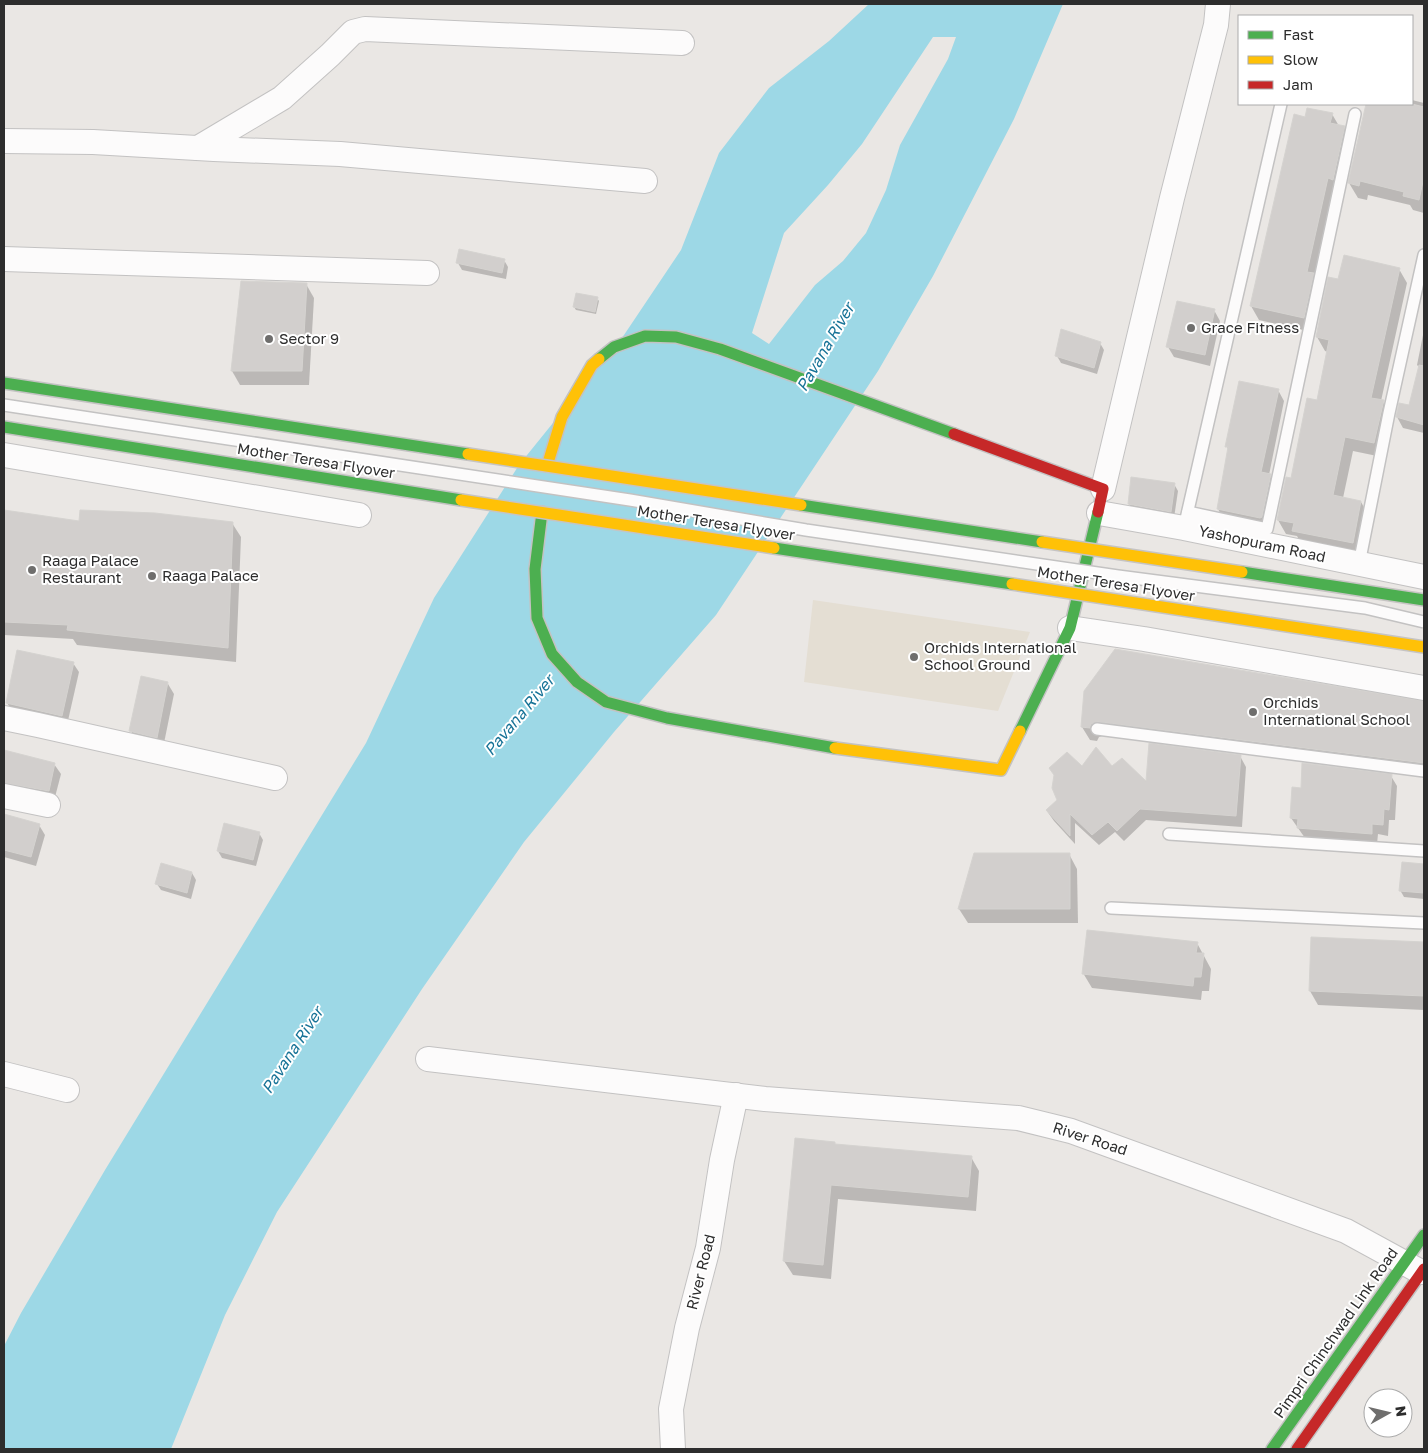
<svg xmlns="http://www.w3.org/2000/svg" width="1428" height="1453" font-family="'Golos Text',sans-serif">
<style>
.education{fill:#e4ded3}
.water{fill:#9dd8e6;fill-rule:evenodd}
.shadow{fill:#0003}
.building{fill:#d2cfcd;stroke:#d5d3d0}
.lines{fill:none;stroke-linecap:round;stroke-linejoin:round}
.lane-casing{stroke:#c3c2c2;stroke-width:14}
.street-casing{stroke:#c3c2c2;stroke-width:26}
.fast-casing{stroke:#c3c2c2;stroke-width:14}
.slow-casing{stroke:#c3c2c2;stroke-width:14}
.jam-casing{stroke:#c3c2c2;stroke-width:14}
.lane{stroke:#fcfbfb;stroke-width:11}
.street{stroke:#fcfbfb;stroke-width:24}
.fast{stroke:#4caf50;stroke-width:11}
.slow{stroke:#ffc107;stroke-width:11}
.jam{stroke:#c62828;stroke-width:11}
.lane-bridge-casing{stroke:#c3c2c2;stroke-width:14;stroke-linecap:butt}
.fast-bridge-casing{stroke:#c6c4c3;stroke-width:14;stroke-linecap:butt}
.slow-bridge-casing{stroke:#c6c4c3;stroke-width:14;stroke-linecap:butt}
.lane-bridge{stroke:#fcfbfb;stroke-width:11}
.fast-bridge{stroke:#4caf50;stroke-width:11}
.slow-bridge{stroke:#ffc107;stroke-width:11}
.poi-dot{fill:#6f6e6d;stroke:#fff;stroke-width:2}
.labels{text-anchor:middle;stroke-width:4;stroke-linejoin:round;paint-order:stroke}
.poi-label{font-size:15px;fill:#2d2d2d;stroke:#fff;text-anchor:start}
.street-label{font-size:15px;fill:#2d2d2d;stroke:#fff}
.water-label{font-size:16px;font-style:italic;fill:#177397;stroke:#fff}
</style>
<rect width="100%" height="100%" fill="#eae7e4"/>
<polygon class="education" points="813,600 1030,632 998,711 804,682"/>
<path class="water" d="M869 4H1063L1014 119 933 276 878 371 716 615 614 732 524 842 422 989 277 1212 225 1315 171 1449H4V1346L21 1313 105 1170 366 743 434 598 519 465 624 335 681 250 719 153 769 88 829 41ZM933 37H956L948 59 900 145 886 190 866 233 843 261 815 285 769 344 752 333 784 233 828 185 862 144Z"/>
<g class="shadow">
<polygon points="1412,100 1424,103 1424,213 1413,210 1410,205 1368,195 1367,200 1358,198 1349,183 1368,104 1412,104"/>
<polygon points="1332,114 1339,126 1344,127 1352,142 1312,332 1259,320 1251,306 1306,118"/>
<polygon points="504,260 508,267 506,279 462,270 458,263"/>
<polygon points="1399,269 1407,283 1381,401 1383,402 1392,416 1382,457 1353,451 1343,498 1361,502 1369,516 1361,557 1302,545 1297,536 1286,534 1278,520 1318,401 1328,352 1325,351 1317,337 1339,280"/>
<polygon points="306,284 314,298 309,385 240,385 232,371"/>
<polygon points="597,298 599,301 596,314 576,310 574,307"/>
<polygon points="1214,310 1220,321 1210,366 1174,357 1168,347"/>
<polygon points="1424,330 1424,433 1403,428 1397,417 1409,407 1420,368 1417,365"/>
<polygon points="1100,343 1104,350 1097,374 1061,363 1057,356"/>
<polygon points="1278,390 1284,401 1269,475 1276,486 1268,527 1224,520 1218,509 1229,451 1227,447"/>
<polygon points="1174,484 1178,491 1174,518 1133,511 1129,504"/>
<polygon points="4,509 5,512 80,522 232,523 241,537 236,662 77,645 73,639 4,635"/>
<polygon points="73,663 79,672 67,725 13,712 7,703"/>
<polygon points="168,684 174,694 163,748 137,742 131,731"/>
<polygon points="1086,691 1424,702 1424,775 1106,735 1099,737 1097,741 1090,740 1082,727"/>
<polygon points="4,752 54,764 61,774 54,801 4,794"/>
<polygon points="1240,756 1246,767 1242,827 1146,820 1124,841 1115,832 1099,845 1075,823 1075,844 1054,821 1047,811 1059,801 1082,768 1112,768 1147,784"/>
<polygon points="1391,776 1397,786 1395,820 1389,820 1388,836 1378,834 1377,844 1305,838 1291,818 1302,789"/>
<polygon points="4,815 39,825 45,835 36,866 4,857"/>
<polygon points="259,833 263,840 256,866 222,858 218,851"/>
<polygon points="1069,854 1077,869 1078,923 968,923 959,909"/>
<polygon points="1403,863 1424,865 1424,899 1404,897 1400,890"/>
<polygon points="162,865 192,873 196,880 191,899 161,890 157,884"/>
<polygon points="1312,939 1424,943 1424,1010 1318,1005 1310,991"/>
<polygon points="1197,943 1211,969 1209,991 1202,991 1201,1000 1092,988 1083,973"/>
<polygon points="835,1145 971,1157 979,1171 976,1211 838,1199 831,1279 793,1275 784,1261"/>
</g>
<g class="building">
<polygon points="1366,104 1412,104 1424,107 1424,177 1419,200 1403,196 1404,192 1360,181 1359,186 1348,183"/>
<polygon points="1307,108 1333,113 1330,123 1345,126 1333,180 1328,178 1307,272 1314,273 1304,318 1250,306 1294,114 1305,117"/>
<polygon points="459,249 505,259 502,273 456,263"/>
<polygon points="1344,255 1400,268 1371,398 1384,400 1374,443 1345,437 1333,495 1361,501 1353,543 1292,531 1294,523 1277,520 1286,477 1291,478 1307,398 1317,400 1329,340 1316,337 1328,277 1338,279"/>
<polygon points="241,281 307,283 302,371 231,371"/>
<polygon points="576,293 598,297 595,312 573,307"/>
<polygon points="1177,301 1215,309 1205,355 1166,347"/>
<polygon points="1061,329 1101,342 1094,368 1055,356"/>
<polygon points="1419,365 1424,366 1424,425 1396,417 1399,403 1409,405"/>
<polygon points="1239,381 1279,389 1261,472 1271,474 1262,517 1260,518 1217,509 1228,447 1225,447"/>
<polygon points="1131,477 1175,483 1171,512 1128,504"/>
<polygon points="4,510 79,521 80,510 155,513 233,522 228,648 67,630 68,625 4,622"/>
<polygon points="1115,649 1424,701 1424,763 1098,722 1091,724 1090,728 1081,727 1084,691"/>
<polygon points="17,650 74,662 62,716 6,703"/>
<polygon points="141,676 168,682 157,738 129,731"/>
<polygon points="1149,743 1241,755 1236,816 1140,809 1117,831 1108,822 1092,835 1070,814 1070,836 1046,810 1057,800 1052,788 1054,775 1049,768 1067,752 1082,766 1096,747 1112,766 1122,758 1146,781"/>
<polygon points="4,750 55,763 49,791 4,783"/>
<polygon points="1302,763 1392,774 1389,810 1384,809 1383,825 1372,824 1372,834 1297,828 1298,819 1290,818 1292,787 1301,788"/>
<polygon points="4,814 40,824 31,857 4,850"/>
<polygon points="224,823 260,832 253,860 217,851"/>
<polygon points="974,853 1070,853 1070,909 958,909"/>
<polygon points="1402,862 1424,864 1424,893 1399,891"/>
<polygon points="161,863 192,872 187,893 155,884"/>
<polygon points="1087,930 1198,942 1196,953 1204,953 1201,977 1194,977 1193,986 1082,974"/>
<polygon points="1311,937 1424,942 1424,996 1309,991"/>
<polygon points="795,1138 835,1142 835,1144 972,1156 968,1197 831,1185 823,1265 783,1261"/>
</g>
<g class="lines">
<defs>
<g id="lane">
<polyline points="1188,512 1267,529 1355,114"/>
<polyline points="1186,519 1281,104"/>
<polyline points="1359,564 1389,413 1424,255"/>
<polyline points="1097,729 1424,771"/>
<polyline points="1169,834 1424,851"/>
<polyline points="1111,908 1424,923"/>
</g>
<g id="street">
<polyline points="4,141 93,142 214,149 340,154 645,181"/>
<polyline points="198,148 282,98 330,55 353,32 365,29 682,43"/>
<polyline points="4,259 427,273"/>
<polyline points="4,455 359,515"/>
<polyline points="1103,489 1172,198 1216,25 1218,4"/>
<polyline points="1099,513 1184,528 1424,577"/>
<polyline points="1070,628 1144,639 1424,688"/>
<polyline points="4,718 38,725 275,778"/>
<polyline points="4,796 48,805"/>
<polyline points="428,1059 765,1099 1018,1118 1071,1131 1346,1231 1421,1272"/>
<polyline points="4,1074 67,1090"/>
<polyline points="673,1449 671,1409 687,1328 708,1248 722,1160 736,1095"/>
</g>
<g id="fast">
<polyline points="599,359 614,347 645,336 676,337 720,349 954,434"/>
<polyline points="4,383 468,454"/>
<polyline points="4,427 461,500"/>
<polyline points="542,512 535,569 537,618 552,654 577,682 606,702 667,718 835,748"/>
<polyline points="1020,731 1070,628 1098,512"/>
<polyline points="1272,1449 1424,1235"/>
</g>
<g id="slow">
<polyline points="547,466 562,417 592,365 599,359"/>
<polyline points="835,748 1001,770 1020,731"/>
</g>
<g id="jam">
<polyline points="954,434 1103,489 1098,512"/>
<polyline points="1297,1449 1424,1269"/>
</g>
</defs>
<use href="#lane" class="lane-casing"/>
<use href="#street" class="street-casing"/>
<use href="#fast" class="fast-casing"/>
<use href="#slow" class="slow-casing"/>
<use href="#jam" class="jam-casing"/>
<use href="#lane" class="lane"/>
<use href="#street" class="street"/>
<use href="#fast" class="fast"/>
<use href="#slow" class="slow"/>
<use href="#jam" class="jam"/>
<defs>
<polyline id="lane-bridge" points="4,405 630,500 806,530 1118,576 1365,608 1424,622"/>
<g id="fast-bridge">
<polyline points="801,505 1042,542"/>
<polyline points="774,548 1012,584"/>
<polyline points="1242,572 1424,600"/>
</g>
<g id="slow-bridge">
<polyline points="468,454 801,505"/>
<polyline points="461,500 774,548"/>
<polyline points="1042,542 1242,572"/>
<polyline points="1012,584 1424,647"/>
</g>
</defs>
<use href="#lane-bridge" class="lane-bridge-casing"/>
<use href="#fast-bridge" class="fast-bridge-casing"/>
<use href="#slow-bridge" class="slow-bridge-casing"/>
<use href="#lane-bridge" class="lane-bridge"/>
<use href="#fast-bridge" class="fast-bridge"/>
<use href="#slow-bridge" class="slow-bridge"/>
</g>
<g class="poi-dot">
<circle cx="1191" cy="328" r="5"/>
<circle cx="269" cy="339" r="5"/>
<circle cx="32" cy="570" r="5"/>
<circle cx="152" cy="576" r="5"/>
<circle cx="914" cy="657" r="5"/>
<circle cx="1253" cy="712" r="5"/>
</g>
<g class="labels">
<g class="poi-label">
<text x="1201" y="333">Grace Fitness</text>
<text x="279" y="344">Sector 9</text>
<text x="42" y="566">Raaga Palace<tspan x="42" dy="17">Restaurant</tspan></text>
<text x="162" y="581">Raaga Palace</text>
<text x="924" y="653">Orchids International<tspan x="924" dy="17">School Ground</tspan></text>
<text x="1263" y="708">Orchids<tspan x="1263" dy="17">International School</tspan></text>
</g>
<g class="street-label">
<text transform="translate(316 461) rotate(9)" y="5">Mother Teresa Flyover</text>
<text transform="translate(716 523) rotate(9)" y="5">Mother Teresa Flyover</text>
<text transform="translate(1262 544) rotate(12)" y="5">Yashopuram Road</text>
<text transform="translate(1116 584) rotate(9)" y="5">Mother Teresa Flyover</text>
<text transform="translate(1090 1139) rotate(18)" y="5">River Road</text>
<text transform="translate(701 1272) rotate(-76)" y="5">River Road</text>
<text transform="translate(1336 1333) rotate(-55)" y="5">Pimpri Chinchwad Link Road</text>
</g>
<g class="water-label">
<text transform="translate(825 347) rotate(-60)" y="6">Pavana River</text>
<text transform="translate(519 715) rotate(-50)" y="6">Pavana River</text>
<text transform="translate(292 1050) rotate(-57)" y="6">Pavana River</text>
</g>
</g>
<rect width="1428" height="1453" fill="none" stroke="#2d2d2d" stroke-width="10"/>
<rect x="1238" y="15" width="175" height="90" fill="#ffffff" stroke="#ababab"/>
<rect x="1248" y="31" width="25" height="8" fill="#4caf50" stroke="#ababab"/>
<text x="1283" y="40" font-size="15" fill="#2d2d2d">Fast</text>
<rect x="1248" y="56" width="25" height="8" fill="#ffc107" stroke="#ababab"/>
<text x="1283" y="65" font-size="15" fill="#2d2d2d">Slow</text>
<rect x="1248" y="81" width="25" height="8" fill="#c62828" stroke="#ababab"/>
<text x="1283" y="90" font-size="15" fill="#2d2d2d">Jam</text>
<g transform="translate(1388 1413) rotate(82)"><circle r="24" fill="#ffffff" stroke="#ababab"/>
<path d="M0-4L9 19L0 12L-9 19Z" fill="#6f6e6d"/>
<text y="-8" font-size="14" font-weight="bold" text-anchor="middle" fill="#2d2d2d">N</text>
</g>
</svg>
